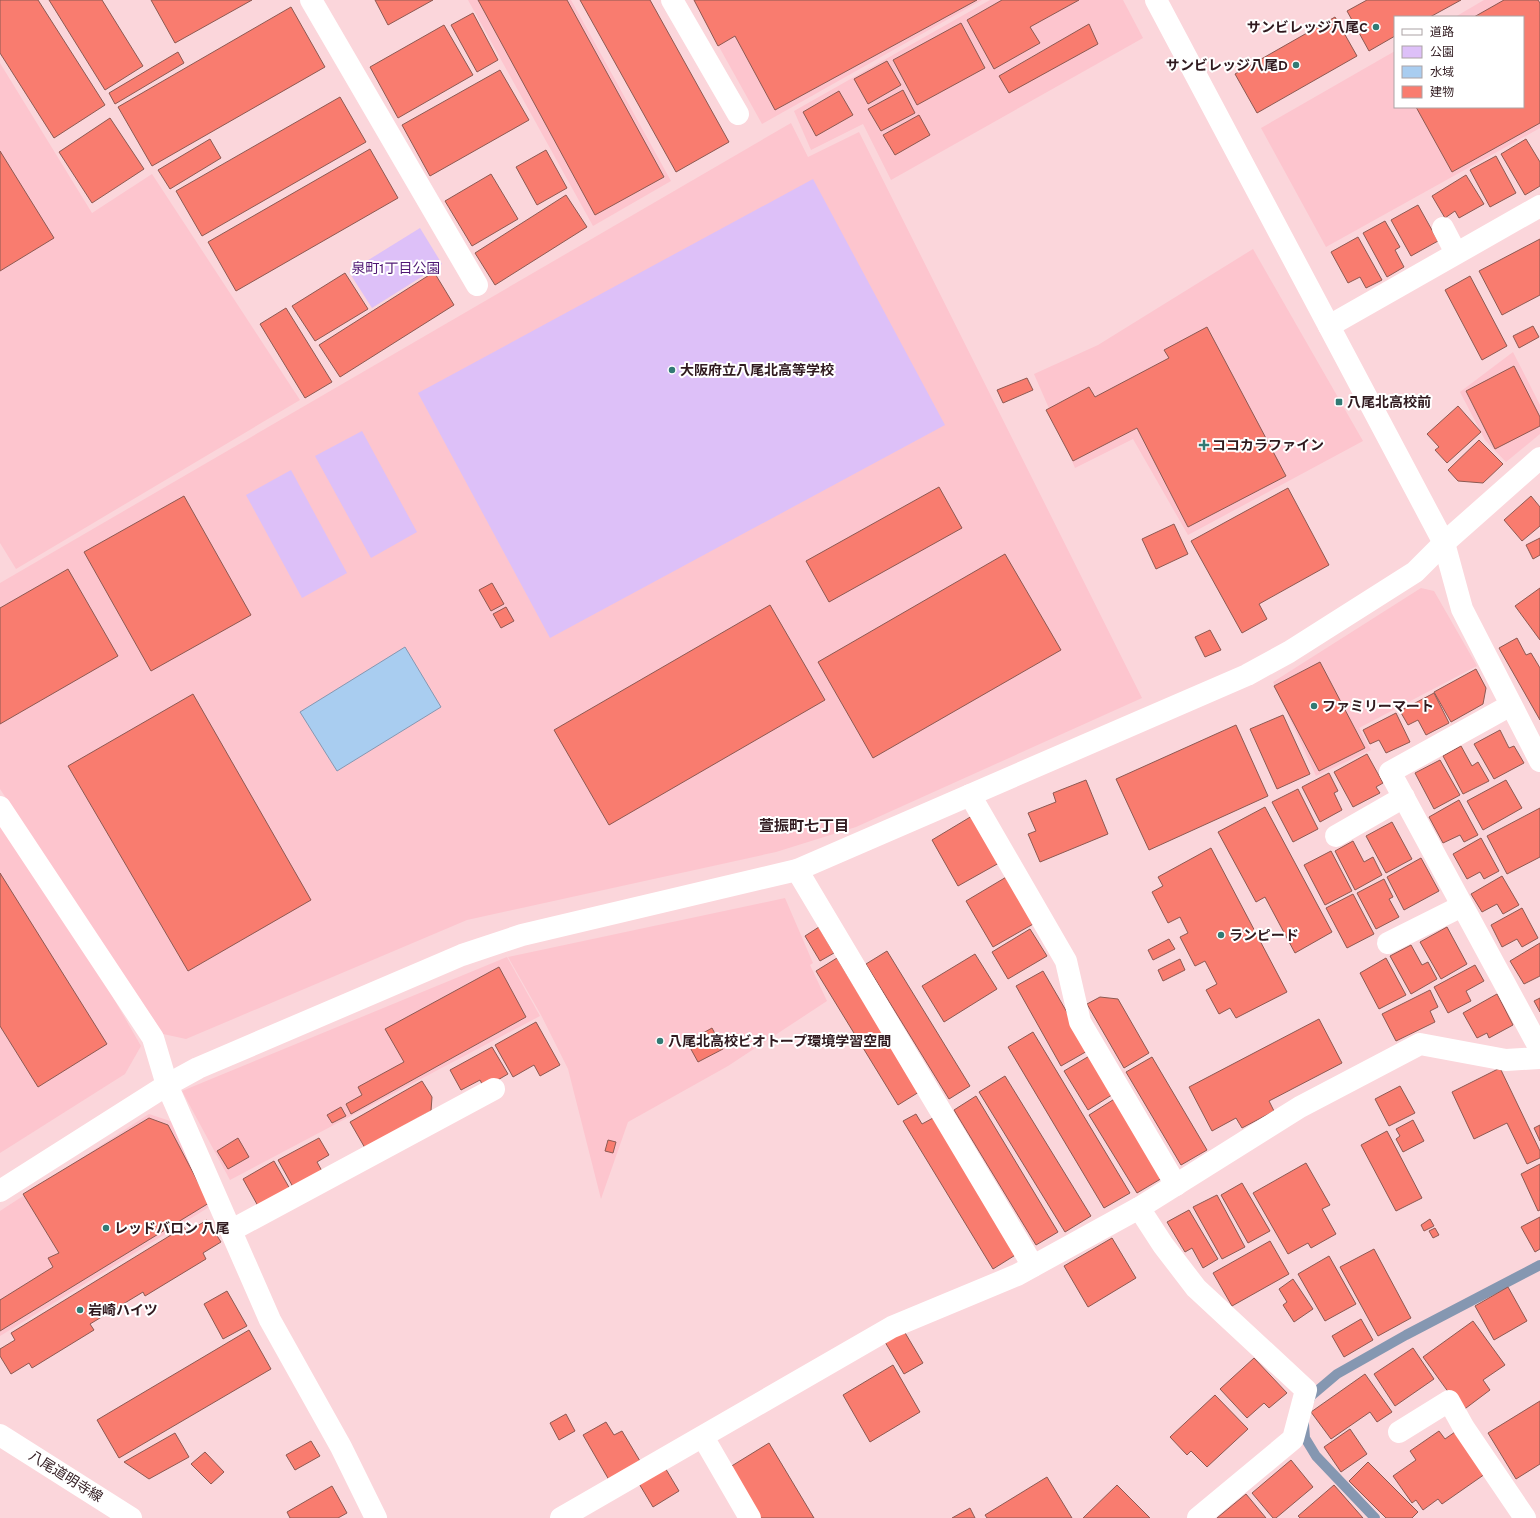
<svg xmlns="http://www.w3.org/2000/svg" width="1540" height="1518" font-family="Overpass,'Noto Sans JP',sans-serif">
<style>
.built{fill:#fdc5ce}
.green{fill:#ddc0f8}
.water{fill:#a9cdf0;stroke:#8597b1}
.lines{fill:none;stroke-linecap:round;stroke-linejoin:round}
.stream{stroke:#8597b1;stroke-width:10}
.building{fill:#f97c6f;stroke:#8d5952}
.minor{stroke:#fff;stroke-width:22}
.major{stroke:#fff;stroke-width:22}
.poi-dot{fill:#327a74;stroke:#fff;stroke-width:1.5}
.labels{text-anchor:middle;stroke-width:4;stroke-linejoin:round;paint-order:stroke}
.poi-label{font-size:14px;font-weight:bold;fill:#301a1f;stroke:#fff;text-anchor:start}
.park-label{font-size:14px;fill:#501874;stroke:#fff}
.street-label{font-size:14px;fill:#301a1f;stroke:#fff}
.neighbourhood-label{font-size:15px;font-weight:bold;fill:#301a1f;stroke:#fff}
</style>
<rect width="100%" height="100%" fill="#fbd6db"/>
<g class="built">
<polygon points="468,0 571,0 671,181 593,226"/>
<polygon points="693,0 982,0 762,124"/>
<polygon points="990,0 1123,0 1143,38 891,180 863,124 811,150 794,111"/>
<polygon points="1484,0 1540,0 1540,128 1326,247 1261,128 1395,51 1395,107 1523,107 1523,17 1455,17"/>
<polygon points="0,63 92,213 152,174 300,400 16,569 0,543"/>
<polygon points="791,123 808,157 859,132 1142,698 856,827 776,852 467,920 186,1039 163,1034 0,789 0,583"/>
<polygon points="1253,249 1363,441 1188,535 1133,439 1075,468 1034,374 1098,345"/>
<polygon points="1513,352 1540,405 1540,434 1506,462 1485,440 1460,392"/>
<polygon points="1421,588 1434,591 1477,666 1359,728 1371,750 1316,776 1273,682"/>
<polygon points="0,822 99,973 141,1046 125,1074 0,1153"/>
<polygon points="785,898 813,963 810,965 827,1001 728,1066 628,1122 601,1199 568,1069 541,1015 508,957"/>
<polygon points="507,957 540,1016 230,1180 182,1091"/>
<polygon points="149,1114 173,1122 214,1204 0,1336 0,1211"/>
</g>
<g class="green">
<polygon points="813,179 945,425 550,638 418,393"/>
<polygon points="420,228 442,264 372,308 349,272"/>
<polygon points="362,431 417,532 371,558 315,456"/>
<polygon points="291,470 347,573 302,598 246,495"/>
</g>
<polygon class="water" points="405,647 441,707 337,771 300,712"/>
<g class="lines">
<g class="stream">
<polyline points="1309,1401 1311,1396 1337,1374 1406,1335 1540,1265"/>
<polyline points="1304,1424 1305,1438 1316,1456 1375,1518"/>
</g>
</g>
<g class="building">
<polygon points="0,0 38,0 105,105 54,138 0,53"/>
<polygon points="49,0 102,0 143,66 105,90"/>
<polygon points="151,0 252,0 175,43"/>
<polygon points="375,0 433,0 388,25"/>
<polygon points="478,0 567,0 664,177 595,215"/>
<polygon points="580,0 650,0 729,142 676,172"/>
<polygon points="694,0 977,0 775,110 735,36 718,46"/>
<polygon points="1002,0 1079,0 1030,27 1040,43 994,69 967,20"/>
<polygon points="1367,0 1461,0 1430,17 1395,17 1395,36 1369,51 1347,11"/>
<polygon points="1504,0 1538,0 1540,3 1540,123 1452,172 1416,107 1523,107 1523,17 1474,17"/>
<polygon points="291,7 325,67 152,166 118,107"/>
<polygon points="473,13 498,60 477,72 451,25"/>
<polygon points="1335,17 1357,56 1257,113 1235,74"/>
<polygon points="961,23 985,68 917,105 893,60"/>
<polygon points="1089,24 1098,44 1009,93 999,76"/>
<polygon points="444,25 473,75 398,118 370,67"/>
<polygon points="178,52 184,63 115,104 109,93"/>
<polygon points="887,61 901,85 868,104 854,79"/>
<polygon points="500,70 529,120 430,176 402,125"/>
<polygon points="903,90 915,113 881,131 868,109"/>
<polygon points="839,91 853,115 816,136 803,112"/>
<polygon points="340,97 366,142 202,236 176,191"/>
<polygon points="919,115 930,135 895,155 883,135"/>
<polygon points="110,118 144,169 92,203 59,152"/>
<polygon points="210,139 221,158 170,189 158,170"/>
<polygon points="1526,139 1540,162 1540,186 1525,195 1501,154"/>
<polygon points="370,149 398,198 236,291 208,242"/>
<polygon points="546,150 567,188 537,205 516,167"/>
<polygon points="0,151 54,238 0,271"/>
<polygon points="1496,156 1516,193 1490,207 1470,170"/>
<polygon points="491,174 518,219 472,246 445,201"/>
<polygon points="1466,175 1484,204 1459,218 1455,211 1445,218 1432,196"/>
<polygon points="566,195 587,227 495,285 475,253"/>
<polygon points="1418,205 1438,241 1411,256 1391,220"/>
<polygon points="1385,221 1400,247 1395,250 1404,267 1387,277 1363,233"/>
<polygon points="1358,237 1382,280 1366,288 1360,277 1348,283 1331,252"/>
<polygon points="1540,239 1540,295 1502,315 1479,271"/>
<polygon points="434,272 454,305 340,377 319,345"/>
<polygon points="345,273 368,309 315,341 292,306"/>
<polygon points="1470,276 1507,346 1482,360 1445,290"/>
<polygon points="286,308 332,382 305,398 260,324"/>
<polygon points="1533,326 1539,337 1519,348 1513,336"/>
<polygon points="1207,327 1286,476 1188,527 1137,428 1073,461 1046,410 1089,387 1095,397 1169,358 1164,350"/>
<polygon points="1514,366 1540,417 1540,426 1495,449 1466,391"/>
<polygon points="1027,378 1033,390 1003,403 997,390"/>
<polygon points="1458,406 1481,432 1447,463 1435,450 1439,447 1427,434"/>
<polygon points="1479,440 1503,464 1483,483 1458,481 1448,470"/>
<polygon points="939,487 962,528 829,602 806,561"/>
<polygon points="1288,488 1329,565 1259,604 1267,619 1242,633 1191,541"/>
<polygon points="184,496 251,615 151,671 84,552"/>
<polygon points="1531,496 1540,507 1540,526 1522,541 1504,520"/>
<polygon points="1174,524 1188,554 1156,569 1142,539"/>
<polygon points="1540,538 1540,555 1533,559 1526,545"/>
<polygon points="1005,554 1061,650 873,758 818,662"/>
<polygon points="68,569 118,656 0,724 0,608"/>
<polygon points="492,583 504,604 491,611 479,590"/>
<polygon points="1540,588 1540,640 1515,606"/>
<polygon points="770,605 825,700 609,825 554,730"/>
<polygon points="506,607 514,621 501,628 493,614"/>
<polygon points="1210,630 1221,650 1205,657 1195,637"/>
<polygon points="1517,638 1526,655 1531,653 1540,668 1540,720 1499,648"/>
<polygon points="1320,662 1365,748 1319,771 1274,686"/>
<polygon points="1476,669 1486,688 1483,704 1451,722 1434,692"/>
<polygon points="1434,693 1449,723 1426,735 1418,720 1408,725 1400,711"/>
<polygon points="193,694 311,900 188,971 68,766"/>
<polygon points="1396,713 1410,742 1386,753 1379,740 1370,744 1363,730"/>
<polygon points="1283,715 1310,774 1277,789 1250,729"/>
<polygon points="1236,725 1268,796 1149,850 1116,779"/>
<polygon points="1500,730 1509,748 1514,746 1524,763 1494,779 1474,744"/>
<polygon points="1461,746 1472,766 1478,762 1489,781 1463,794 1443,756"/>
<polygon points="1367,754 1383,783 1376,787 1380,793 1353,807 1334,772"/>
<polygon points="1440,760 1460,795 1434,809 1415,773"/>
<polygon points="1329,773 1338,791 1334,793 1342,810 1320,822 1302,787"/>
<polygon points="1086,780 1108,834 1040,862 1028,834 1036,831 1028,813 1056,802 1053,793"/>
<polygon points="1506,780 1522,808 1483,830 1467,801"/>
<polygon points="1298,789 1318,829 1293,842 1272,802"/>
<polygon points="1459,800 1478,835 1464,842 1460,835 1443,843 1429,817"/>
<polygon points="1265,807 1332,932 1295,953 1265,897 1256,902 1218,832"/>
<polygon points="1540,808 1540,857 1507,874 1487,836"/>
<polygon points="972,816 999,863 958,886 932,840"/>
<polygon points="1392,822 1412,859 1386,873 1366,836"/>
<polygon points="1481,838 1499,871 1484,879 1480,872 1467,879 1453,854"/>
<polygon points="1353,841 1364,862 1373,857 1382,875 1355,890 1335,851"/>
<polygon points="1211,848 1287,992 1236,1018 1230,1008 1219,1014 1206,990 1217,984 1205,961 1195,966 1180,937 1188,933 1180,917 1168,923 1152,892 1163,886 1158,877"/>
<polygon points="1331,851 1352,891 1325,905 1304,865"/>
<polygon points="1421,858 1439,891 1404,910 1387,877"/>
<polygon points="0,873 107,1044 38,1087 0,1026"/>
<polygon points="1008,876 1035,923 993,947 966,901"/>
<polygon points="1502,876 1519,905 1503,914 1497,904 1482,912 1471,894"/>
<polygon points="1384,879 1393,897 1389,899 1399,917 1376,929 1357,893"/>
<polygon points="1353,894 1374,934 1347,948 1326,908"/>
<polygon points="1522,908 1538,938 1522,947 1517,939 1502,947 1491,925"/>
<polygon points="819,927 834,953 820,961 805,936"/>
<polygon points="1447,927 1467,964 1441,979 1420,942"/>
<polygon points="1030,929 1047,956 1008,979 992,952"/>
<polygon points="1169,939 1175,949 1153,960 1148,950"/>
<polygon points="1540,943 1540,976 1524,984 1510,961"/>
<polygon points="1411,945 1422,965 1428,962 1437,979 1411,994 1390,956"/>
<polygon points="887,951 970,1086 949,1099 866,964"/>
<polygon points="975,954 997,989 944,1022 922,986"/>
<polygon points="837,958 919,1092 898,1105 816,971"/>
<polygon points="1386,958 1406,995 1379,1009 1360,973"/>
<polygon points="1180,959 1185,970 1163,981 1158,970"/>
<polygon points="1475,965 1484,981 1466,991 1471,1001 1448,1013 1434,987"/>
<polygon points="499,967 526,1017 351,1114 346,1104 362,1095 358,1087 404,1062 385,1029"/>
<polygon points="1043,971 1089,1050 1061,1066 1016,986"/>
<polygon points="1430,990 1438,1007 1430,1011 1435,1022 1396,1041 1382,1014"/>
<polygon points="1497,994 1513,1025 1489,1038 1487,1033 1477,1038 1463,1013"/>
<polygon points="1100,997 1118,999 1149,1053 1124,1068 1087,1004"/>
<polygon points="1540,998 1540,1012 1534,1001"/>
<polygon points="1319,1019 1342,1063 1269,1101 1274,1111 1242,1128 1236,1118 1212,1131 1189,1087"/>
<polygon points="536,1022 560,1065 540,1076 534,1065 513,1077 495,1045"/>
<polygon points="712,1028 723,1049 698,1062 687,1042"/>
<polygon points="1033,1032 1130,1193 1104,1208 1008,1047"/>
<polygon points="492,1047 508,1074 484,1088 480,1080 461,1090 450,1070"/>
<polygon points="1091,1055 1115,1093 1088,1110 1064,1071"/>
<polygon points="1152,1057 1207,1150 1181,1165 1126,1072"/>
<polygon points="1500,1068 1540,1151 1540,1158 1527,1164 1507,1123 1474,1139 1452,1092"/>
<polygon points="1005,1076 1091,1216 1065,1232 979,1092"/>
<polygon points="422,1081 432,1097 431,1111 365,1148 350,1122"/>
<polygon points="1400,1086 1415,1113 1389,1126 1375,1099"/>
<polygon points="976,1096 1058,1232 1036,1245 954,1110"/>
<polygon points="1116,1098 1164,1177 1137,1193 1089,1115"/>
<polygon points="341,1107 346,1116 332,1123 327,1115"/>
<polygon points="916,1114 922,1124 933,1118 1017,1254 993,1269 903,1121"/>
<polygon points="149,1118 168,1125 209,1203 0,1331 0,1300 53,1267 48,1258 59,1253 23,1194"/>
<polygon points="1413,1120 1424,1141 1403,1152 1396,1139 1400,1136 1396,1129"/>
<polygon points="1540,1125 1540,1141 1534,1128"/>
<polygon points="1387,1131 1422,1198 1396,1211 1361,1145"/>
<polygon points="238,1138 249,1157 228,1169 217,1151"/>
<polygon points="319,1138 329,1155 317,1162 322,1171 293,1187 278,1160"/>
<polygon points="608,1140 616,1142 613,1153 605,1151"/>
<polygon points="274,1161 290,1189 258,1206 243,1179"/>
<polygon points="1306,1163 1330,1205 1322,1209 1336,1234 1311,1248 1308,1243 1288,1254 1253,1193"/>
<polygon points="1540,1164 1540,1210 1538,1211 1521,1174"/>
<polygon points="1242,1183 1270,1231 1248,1243 1221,1195"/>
<polygon points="1217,1195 1245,1247 1222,1259 1193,1207"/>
<polygon points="1189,1210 1218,1259 1203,1268 1192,1248 1185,1252 1167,1222"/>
<polygon points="1540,1217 1540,1249 1535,1252 1521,1227"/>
<polygon points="1430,1219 1434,1226 1424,1231 1421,1225"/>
<polygon points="207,1220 221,1242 203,1253 206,1259 145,1296 143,1292 90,1324 94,1330 32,1368 29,1363 11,1374 0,1356 0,1349 15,1340 11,1333 184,1227 187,1232"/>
<polygon points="1435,1228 1439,1235 1433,1238 1429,1231"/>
<polygon points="1112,1238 1136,1278 1088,1307 1064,1266"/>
<polygon points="1270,1241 1289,1274 1232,1306 1213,1273"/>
<polygon points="1374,1249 1411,1318 1378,1336 1340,1267"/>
<polygon points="1329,1256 1356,1304 1325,1321 1298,1274"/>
<polygon points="1293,1279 1313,1309 1294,1322 1283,1305 1287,1302 1279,1289"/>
<polygon points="1508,1287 1527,1321 1494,1340 1475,1306"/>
<polygon points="227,1291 247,1326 223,1339 204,1304"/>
<polygon points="1361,1319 1373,1340 1344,1357 1332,1336"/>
<polygon points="1473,1321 1505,1365 1483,1380 1490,1390 1462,1411 1423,1357"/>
<polygon points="249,1330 271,1369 119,1458 97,1420"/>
<polygon points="904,1331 923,1363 904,1374 885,1342"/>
<polygon points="1413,1348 1434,1379 1395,1406 1374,1374"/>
<polygon points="1254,1358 1287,1393 1269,1408 1264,1403 1247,1418 1220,1389"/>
<polygon points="893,1365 920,1412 870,1442 843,1395"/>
<polygon points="1365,1374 1392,1412 1377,1422 1370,1412 1331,1439 1311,1412"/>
<polygon points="1215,1395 1248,1429 1207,1467 1191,1451 1187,1455 1170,1437"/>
<polygon points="1540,1401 1540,1464 1516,1479 1488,1433"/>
<polygon points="566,1414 575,1431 559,1440 550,1423"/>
<polygon points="606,1422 614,1435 622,1431 640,1461 609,1480 583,1435"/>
<polygon points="1350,1429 1367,1454 1341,1472 1324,1447"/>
<polygon points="1439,1431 1445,1439 1455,1432 1485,1474 1442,1504 1438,1499 1423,1510 1416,1500 1412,1503 1393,1476 1416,1460 1410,1451"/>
<polygon points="175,1433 189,1457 149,1479 124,1462"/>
<polygon points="311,1441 320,1456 295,1470 286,1455"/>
<polygon points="769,1443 814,1518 760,1518 730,1467"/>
<polygon points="205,1452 224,1472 211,1484 191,1464"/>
<polygon points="1291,1460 1313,1487 1276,1518 1273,1518 1252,1493"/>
<polygon points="1368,1462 1418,1512 1412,1518 1386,1518 1349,1481"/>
<polygon points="664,1466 679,1491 653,1507 638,1482"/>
<polygon points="1047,1477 1072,1518 987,1518 985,1515"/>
<polygon points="1117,1485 1150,1518 1083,1518"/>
<polygon points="1334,1485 1363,1518 1300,1518 1298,1516"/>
<polygon points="332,1486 347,1513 338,1518 290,1518 287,1512"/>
<polygon points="1246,1494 1266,1518 1217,1518"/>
<polygon points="970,1508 975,1518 952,1518"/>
</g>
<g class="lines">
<g class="minor">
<polyline points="311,0 477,285"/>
<polyline points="672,0 738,114"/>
<polyline points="1156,0 1444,543 1462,609 1540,761"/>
<polyline points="1443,228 1456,253"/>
<polyline points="1329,326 1540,206"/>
<polyline points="1511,705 1390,772 1540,1049"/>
<polyline points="970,795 1066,961 1080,1022 1176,1185"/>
<polyline points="0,807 153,1038 167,1085 270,1320 341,1447 376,1518"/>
<polyline points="1336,836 1404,797"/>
<polyline points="797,870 1033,1266"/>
<polyline points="1388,943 1462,906"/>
<polyline points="0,1191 167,1085 198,1068 462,955 522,935 797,870 1247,675 1289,652 1415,572 1444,543 1540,458"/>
<polyline points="1139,1208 1163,1245 1196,1288 1306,1390 1293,1439 1198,1518"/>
<polyline points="232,1230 494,1089"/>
<polyline points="1399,1432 1449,1401 1464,1428 1525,1518"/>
<polyline points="703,1437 750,1518"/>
<polyline points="561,1518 892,1327 1017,1275 1139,1208 1300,1107 1420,1044 1506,1060 1540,1058"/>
</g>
<polyline class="major" points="0,1435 131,1518"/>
</g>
<g class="poi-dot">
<circle cx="1376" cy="27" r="4"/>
<circle cx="1296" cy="65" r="4"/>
<circle cx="672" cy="370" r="4"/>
<rect x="1335" y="398" width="8" height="8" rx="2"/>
<path d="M1202 439h4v4h4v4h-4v4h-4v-4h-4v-4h4z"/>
<circle cx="1314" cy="706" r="4"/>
<circle cx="1221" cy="935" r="4"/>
<circle cx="660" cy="1041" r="4"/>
<circle cx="106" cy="1228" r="4"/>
<circle cx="80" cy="1310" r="4"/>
</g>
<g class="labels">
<g class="poi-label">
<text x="1368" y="32" text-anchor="end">サンビレッジ八尾C</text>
<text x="1288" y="70" text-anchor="end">サンビレッジ八尾D</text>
<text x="680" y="375">大阪府立八尾北高等学校</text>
<text x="1347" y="407">八尾北高校前</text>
<text x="1212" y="450">ココカラファイン</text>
<text x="1322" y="711">ファミリーマート</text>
<text x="1229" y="940">ランピード</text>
<text x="668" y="1046">八尾北高校ビオトープ環境学習空間</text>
<text x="114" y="1233">レッドバロン 八尾</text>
<text x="88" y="1315">岩崎ハイツ</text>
</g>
<g class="park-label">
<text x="396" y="273">泉町1丁目公園</text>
</g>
<g class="street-label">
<text transform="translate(66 1476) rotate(32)" y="5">八尾道明寺線</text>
</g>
<g class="neighbourhood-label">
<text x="804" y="831">萱振町七丁目</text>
</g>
</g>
<rect x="1394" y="16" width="130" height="92" fill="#ffffff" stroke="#aca3a5"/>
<rect x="1402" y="29" width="20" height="6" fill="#ffffff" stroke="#aca3a5"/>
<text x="1430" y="36" font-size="12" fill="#301a1f">道路</text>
<rect x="1402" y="46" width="20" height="12" fill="#ddc0f8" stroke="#aca3a5"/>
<text x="1430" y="56" font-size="12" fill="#301a1f">公園</text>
<rect x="1402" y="66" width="20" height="12" fill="#a9cdf0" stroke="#aca3a5"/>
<text x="1430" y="76" font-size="12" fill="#301a1f">水域</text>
<rect x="1402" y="86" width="20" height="12" fill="#f97c6f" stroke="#aca3a5"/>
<text x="1430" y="96" font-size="12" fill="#301a1f">建物</text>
</svg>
